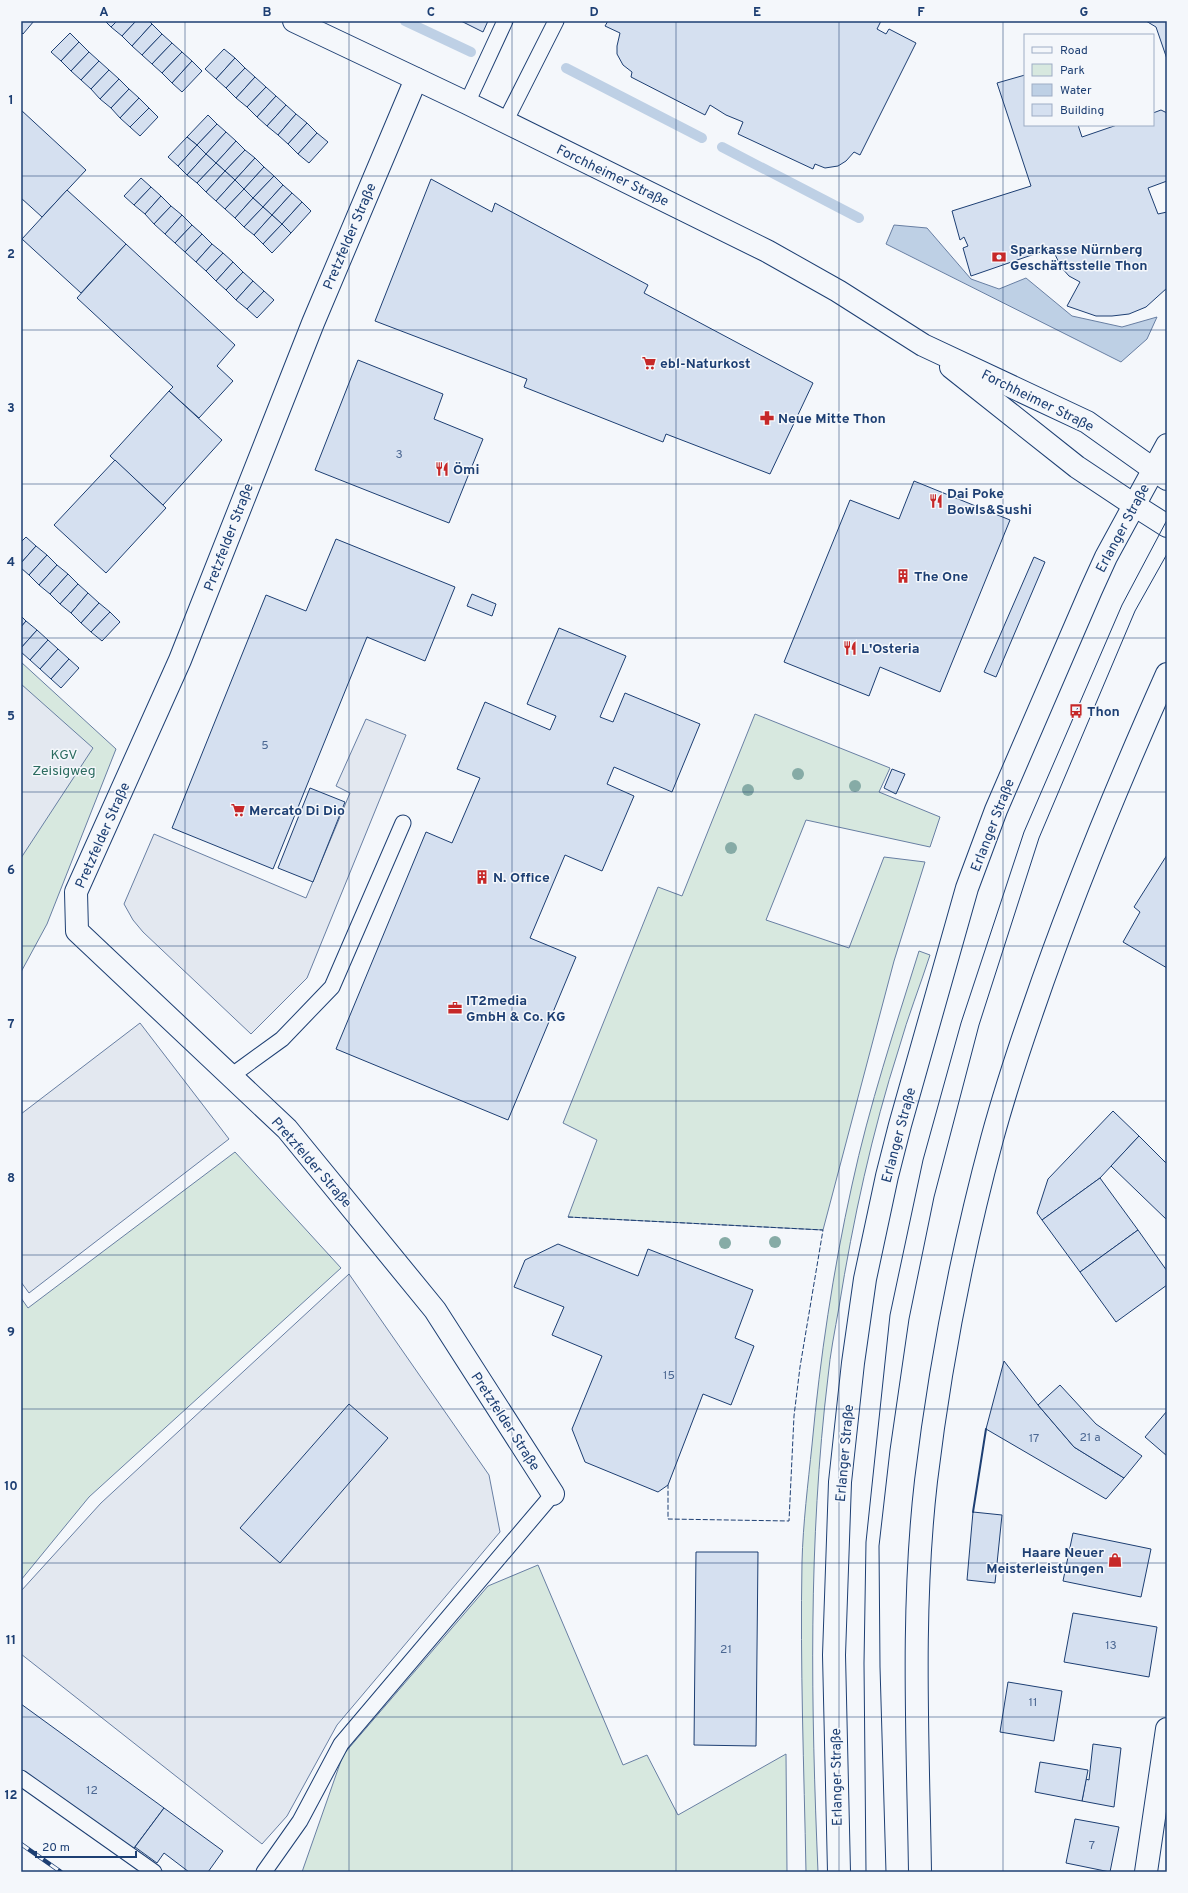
<svg xmlns="http://www.w3.org/2000/svg" width="1188" height="1893" font-family="Overpass,sans-serif">
<style>
.green{fill:#d7e8df;stroke:#687fa3}
.parking{fill:#e3e8f0;stroke:#687fa3}
.water{fill:#bed0e5;stroke:#687fa3}
.lines{fill:none;stroke-linecap:round;stroke-linejoin:round}
.stream{stroke:#bed0e5;stroke-width:10}
.building{fill:#d5e0f0;stroke:#1d3f73}
.service-casing{stroke:#1d3f73;stroke-width:17}
.minor-casing{stroke:#1d3f73;stroke-width:24}
.secondary-casing{stroke:#1d3f73;stroke-width:24}
.primary-casing{stroke:#1d3f73;stroke-width:24}
.service{stroke:#f4f7fb;stroke-width:15}
.minor{stroke:#f4f7fb;stroke-width:22}
.secondary{stroke:#f4f7fb;stroke-width:22}
.primary{stroke:#f4f7fb;stroke-width:22}
.tram{stroke:#1d3f73;stroke-width:1}
.rail-casing{stroke:#1d3f73;stroke-width:4.5}
.rail{stroke:#f4f7fb;stroke-width:3;stroke-dasharray:9;stroke-linecap:butt}
.fence{stroke:#1d3f73;stroke-width:1;stroke-dasharray:5 2;stroke-linecap:butt}
.wall{stroke:#1d3f73;stroke-width:2}
.tree{fill:#86aba6}
.grid{fill:none;stroke:#1d3f73;stroke-width:1;stroke-opacity:0.55}
.labels{text-anchor:middle;stroke-width:3;stroke-linejoin:round;paint-order:stroke}
.number-label{font-size:12px;fill:#4b6792}
.street-label{font-size:14px;fill:#1d3f73;stroke:#f4f7fb}
.poi-label{font-size:14px;font-weight:bold;fill:#1d3f73;stroke:#f4f7fb;text-anchor:start}
.park-label{font-size:14px;fill:#2c6c60;stroke:#f4f7fb}
.neatline{fill:none;stroke:#1d3f73;stroke-width:1.5}
.grid-label{font-size:13px;text-anchor:middle;font-weight:bold;fill:#1d3f73}
</style>
<rect width="100%" height="100%" fill="#f4f7fb"/>
<g class="green">
<polygon points="21,662 116,749 47,924 21,972"/>
<polygon points="755,714 890,768 879,792 940,817 930,847 806,820 766,920 849,948 884,857 925,862 894,961 823,1230 568,1217 597,1140 563,1123 658,887 682,896"/>
<path d="M919 951 930 955C920 986 908 1016 899 1048 872 1132 853 1220 839 1307 835 1330 830 1354 828 1377 808 1541 811 1707 818 1872H806C804 1769 800 1665 802 1562 803 1523 808 1484 812 1445 820 1358 833 1271 852 1185 869 1106 895 1028 919 951Z"/>
<polygon points="235,1152 341,1268 89,1497 21,1580 21,1298 28,1308"/>
<polygon points="538,1565 623,1765 647,1755 678,1815 786,1754 787,1872 302,1872 343,1755 488,1586"/>
</g>
<g class="parking">
<polygon points="21,684 93,748 21,858"/>
<polygon points="366,719 406,735 307,978 251,1034 143,932 133,920 124,904 154,834 306,898 350,793 336,786"/>
<polygon points="140,1023 229,1139 29,1293 21,1282 21,1114"/>
<polygon points="349,1274 489,1475 500,1532 337,1725 287,1816 262,1844 21,1654 21,1591 101,1503"/>
</g>
<polygon class="water" points="894,225 927,228 971,279 999,289 1026,278 1072,316 1122,327 1157,317 1147,339 1121,362 886,244"/>
<g class="lines">
<g class="stream">
<polyline points="405,21 471,52"/>
<polyline points="566,68 702,138"/>
<polyline points="722,147 859,218"/>
</g>
</g>
<g class="building">
<polygon points="21,21 34,21 23,34 21,32"/>
<polygon points="105,21 117,21 111,27"/>
<polygon points="117,21 136,21 122,36 111,27"/>
<polygon points="136,21 149,21 152,24 132,46 122,36"/>
<polygon points="461,21 488,21 483,32"/>
<polygon points="608,21 881,21 877,29 886,34 889,29 916,43 860,155 854,152 846,161 838,166 825,168 815,164 813,169 738,134 743,122 726,115 710,105 705,115 631,77 632,72 623,65 617,54 617,46 620,33 605,26"/>
<polygon points="1146,21 1167,21 1167,59 1156,27"/>
<polygon points="152,24 162,34 142,55 132,46"/>
<polygon points="70,33 79,42 61,61 51,52"/>
<polygon points="162,34 172,43 152,64 142,55"/>
<polygon points="79,42 89,52 71,71 61,61"/>
<polygon points="172,43 182,52 162,73 152,64"/>
<polygon points="224,49 235,58 216,79 205,69"/>
<polygon points="89,52 99,61 81,80 71,71"/>
<polygon points="182,52 192,61 172,83 162,73"/>
<polygon points="235,58 245,68 226,88 216,79"/>
<polygon points="99,61 109,70 91,89 81,80"/>
<polygon points="192,61 202,71 182,92 172,83"/>
<polygon points="245,68 255,77 236,98 226,88"/>
<polygon points="109,70 119,79 100,99 91,89"/>
<polygon points="1025,75 1025,125 1078,125 1082,137 1117,125 1153,125 1153,113 1161,110 1167,113 1167,181 1148,188 1158,214 1167,212 1167,288 1146,307 1129,314 1112,316 1096,316 1067,306 1080,282 1069,276 1061,267 1052,248 971,276 963,248 968,246 964,237 960,240 952,211 1031,186 997,83"/>
<polygon points="255,77 266,87 247,107 236,98"/>
<polygon points="119,79 129,89 111,108 100,99"/>
<polygon points="266,87 276,96 257,117 247,107"/>
<polygon points="129,89 139,98 120,118 111,108"/>
<polygon points="276,96 286,105 267,126 257,117"/>
<polygon points="139,98 149,108 130,127 120,118"/>
<polygon points="286,105 296,114 278,135 267,126"/>
<polygon points="149,108 158,117 140,136 130,127"/>
<polygon points="21,110 86,170 42,217 21,198"/>
<polygon points="296,114 307,123 288,144 278,135"/>
<polygon points="208,115 217,124 197,145 187,137"/>
<polygon points="307,123 317,133 298,154 288,144"/>
<polygon points="217,124 226,132 206,154 197,145"/>
<polygon points="226,132 236,141 216,163 206,154"/>
<polygon points="317,133 328,142 309,163 298,154"/>
<polygon points="187,137 197,145 178,166 168,157"/>
<polygon points="236,141 245,150 225,171 216,163"/>
<polygon points="197,145 206,154 187,175 178,166"/>
<polygon points="245,150 255,158 235,180 225,171"/>
<polygon points="206,154 216,163 197,183 187,175"/>
<polygon points="255,158 264,167 244,189 235,180"/>
<polygon points="216,163 225,171 206,192 197,183"/>
<polygon points="264,167 274,176 253,198 244,189"/>
<polygon points="225,171 235,180 216,201 206,192"/>
<polygon points="274,176 283,185 263,207 253,198"/>
<polygon points="141,178 151,187 134,205 124,196"/>
<polygon points="431,179 492,212 495,203 648,285 644,293 813,383 770,474 666,434 663,442 524,387 527,379 375,321"/>
<polygon points="235,180 244,189 225,209 216,201"/>
<polygon points="283,185 292,193 272,215 263,207"/>
<polygon points="151,187 161,196 145,214 134,205"/>
<polygon points="244,189 253,198 235,218 225,209"/>
<polygon points="67,190 126,244 81,293 22,239"/>
<polygon points="292,193 302,202 282,224 272,215"/>
<polygon points="161,196 171,206 154,224 145,214"/>
<polygon points="253,198 263,207 244,227 235,218"/>
<polygon points="302,202 311,211 291,233 282,224"/>
<polygon points="171,206 182,215 165,234 154,224"/>
<polygon points="263,207 272,215 254,235 244,227"/>
<polygon points="182,215 192,225 175,243 165,234"/>
<polygon points="272,215 282,224 263,244 254,235"/>
<polygon points="282,224 291,233 272,253 263,244"/>
<polygon points="192,225 202,234 185,252 175,243"/>
<polygon points="202,234 212,244 196,262 185,252"/>
<polygon points="126,244 235,345 217,366 233,381 199,418 169,391 173,387 77,298"/>
<polygon points="212,244 223,253 206,271 196,262"/>
<polygon points="223,253 233,262 216,281 206,271"/>
<polygon points="233,262 243,272 226,290 216,281"/>
<polygon points="243,272 253,281 236,300 226,290"/>
<polygon points="253,281 264,291 247,309 236,300"/>
<polygon points="264,291 274,300 257,318 247,309"/>
<polygon points="358,360 443,394 434,419 483,439 449,523 315,470"/>
<polygon points="169,391 222,440 163,505 110,456"/>
<polygon points="115,460 166,508 106,573 54,525"/>
<polygon points="914,481 1010,520 940,692 880,667 869,696 784,662 850,500 899,519"/>
<polygon points="26,537 36,546 21,563 21,542"/>
<polygon points="336,539 455,587 425,661 367,637 273,869 172,828 266,595 306,611"/>
<polygon points="36,546 47,555 29,575 21,568 21,563"/>
<polygon points="47,555 57,565 39,585 29,575"/>
<polygon points="1034,557 1045,562 996,677 984,672"/>
<polygon points="57,565 68,574 50,594 39,585"/>
<polygon points="68,574 78,584 60,604 50,594"/>
<polygon points="78,584 88,593 71,613 60,604"/>
<polygon points="88,593 99,603 81,623 71,613"/>
<polygon points="472,594 496,604 492,616 467,606"/>
<polygon points="99,603 110,612 91,632 81,623"/>
<polygon points="110,612 120,622 102,641 91,632"/>
<polygon points="21,616 26,621 21,627"/>
<polygon points="26,621 37,630 21,648 21,627"/>
<polygon points="559,628 626,656 600,717 613,722 625,693 700,724 672,792 614,767 607,784 634,796 602,871 565,855 530,938 576,957 508,1120 336,1049 426,832 452,843 480,778 457,769 485,702 550,730 556,716 527,704"/>
<polygon points="37,630 48,640 30,660 21,652 21,648"/>
<polygon points="48,640 58,649 40,669 30,660"/>
<polygon points="58,649 69,659 51,679 40,669"/>
<polygon points="69,659 79,668 61,688 51,679"/>
<polygon points="892,769 905,774 896,794 884,788"/>
<polygon points="310,788 345,802 313,882 278,868"/>
<polygon points="1167,855 1167,968 1123,942 1140,912 1134,907"/>
<polygon points="1113,1111 1139,1136 1100,1178 1042,1220 1037,1213 1048,1179"/>
<polygon points="1139,1136 1167,1164 1167,1220 1111,1166"/>
<polygon points="1100,1178 1138,1230 1080,1272 1042,1220"/>
<polygon points="1138,1230 1167,1271 1167,1285 1116,1322 1080,1272"/>
<polygon points="558,1244 638,1276 648,1249 753,1290 735,1338 754,1346 731,1405 703,1394 668,1485 658,1492 585,1462 572,1429 602,1356 552,1335 564,1307 514,1287 525,1260"/>
<polygon points="1004,1361 1038,1405 1074,1447 1124,1478 1106,1499 986,1429"/>
<polygon points="1060,1385 1096,1424 1142,1456 1124,1478 1074,1447 1038,1405"/>
<polygon points="349,1404 388,1438 280,1563 240,1528"/>
<polygon points="1167,1411 1167,1456 1145,1437"/>
<polygon points="973,1512 1002,1515 995,1583 967,1580"/>
<polygon points="1073,1533 1151,1549 1141,1597 1063,1581"/>
<polygon points="696,1552 758,1552 756,1746 694,1745"/>
<polygon points="1073,1613 1157,1627 1149,1677 1064,1662"/>
<polygon points="1008,1682 1062,1691 1054,1741 1000,1732"/>
<polygon points="21,1704 164,1808 131,1852 21,1772"/>
<polygon points="1093,1744 1121,1748 1114,1807 1082,1801 1086,1779 1089,1780"/>
<polygon points="1040,1762 1088,1770 1082,1801 1035,1792"/>
<polygon points="164,1808 223,1851 208,1872 189,1872 164,1853 157,1863 135,1847"/>
<polygon points="1075,1819 1119,1827 1110,1872 1066,1863"/>
</g>
<g class="lines">
<defs>
<g id="service">
<polyline points="467,103 505,21"/>
<polyline points="505,122 556,21"/>
<polyline points="231,1076 282,1039 332,987 403,823"/>
<polyline points="21,1778 154,1872"/>
<polyline points="264,1872 300,1821 341,1744 553,1494"/>
</g>
<g id="minor">
<polyline points="294,21 467,103 767,251 838,291 923,345 1087,422 1153,469"/>
<polyline points="416,79 313,323 180,660 76,892 77,931 287,1129 435,1310 553,1494"/>
<polyline points="951,367 1077,467 1134,505"/>
<polyline points="1146,1872 1167,1729"/>
</g>
<g id="secondary">
<polyline points="1153,469 1167,479"/>
<polyline points="1134,505 1167,526"/>
</g>
<g id="primary">
<polyline points="839,1872 834,1655 840,1482 853,1363 865,1279 887,1176 900,1125 967,888 996,810 1091,590 1106,557 1167,445"/>
<path d="M920 1872C918 1742 911 1611 926 1481 940 1365 962 1251 992 1139 1004 1095 1018 1052 1033 1009 1072 895 1118 784 1167 674"/>
</g>
</defs>
<use href="#service" class="service-casing"/>
<use href="#minor" class="minor-casing"/>
<use href="#secondary" class="secondary-casing"/>
<use href="#primary" class="primary-casing"/>
<use href="#service" class="service"/>
<use href="#minor" class="minor"/>
<use href="#secondary" class="secondary"/>
<use href="#primary" class="primary"/>
<g class="tram">
<polyline points="866,1872 864,1663 866,1542 890,1315 923,1160 961,1023 1024,832 1122,605 1167,520"/>
<polyline points="886,1872 880,1667 879,1546 890,1450 909,1319 934,1197 979,1025 1039,838 1135,611 1167,554"/>
</g>
<defs>
<polyline id="rail" points="21,1844 61,1872"/>
</defs>
<use href="#rail" class="rail-casing"/>
<use href="#rail" class="rail"/>
<polyline class="fence" points="568,1217 823,1230 800,1367 794,1416 789,1521 668,1519 668,1485"/>
<polyline class="wall" points="973,1512 986,1429"/>
</g>
<g class="tree">
<circle cx="798" cy="774" r="6"/>
<circle cx="855" cy="786" r="6"/>
<circle cx="748" cy="790" r="6"/>
<circle cx="731" cy="848" r="6"/>
<circle cx="775" cy="1242" r="6"/>
<circle cx="725" cy="1243" r="6"/>
</g>
<path class="grid" d="M185 21V1872M349 21V1872M512 21V1872M676 21V1872M839 21V1872M1003 21V1872M21 176H1167M21 330H1167M21 484H1167M21 638H1167M21 792H1167M21 946H1167M21 1101H1167M21 1255H1167M21 1409H1167M21 1563H1167M21 1717H1167"/>
<defs>
<symbol id="bank-bare" viewBox="-9 -9 18 18"><path d="M-6-4H6V4H-6ZM0-2.3a2.3 2.3 0 1 0 0 4.6a2.3 2.3 0 1 0 0-4.6Z" fill="#c62828" stroke="#f4f7fb" stroke-width="2.5" paint-order="stroke"/></symbol>
<symbol id="supermarket-bare" viewBox="-9 -9 18 18"><path d="M-6-5.5h2.5l.6 2H6L4.5 2H-2.5L-4.4-4H-6ZM-1.5 3.2a1.3 1.3 0 1 0 .1 0ZM3 3.2a1.3 1.3 0 1 0 .1 0Z" fill="#c62828" stroke="#f4f7fb" stroke-width="2.5" paint-order="stroke"/></symbol>
<symbol id="pharmacy-bare" viewBox="-9 -9 18 18"><path d="M-2-6h4v4h4v4h-4v4h-4v-4h-4v-4h4Z" fill="#c62828" stroke="#f4f7fb" stroke-width="2.5" paint-order="stroke"/></symbol>
<symbol id="restaurant-bare" viewBox="-9 -9 18 18"><path d="M-5-6h1v4h1v-4h1v4h1v-4h1v5L-1.5 .5V6h-2V.5L-5-1ZM5-6V6H3V1.5H1.5Q1.5-4 5-6Z" fill="#c62828" stroke="#f4f7fb" stroke-width="2.5" paint-order="stroke"/></symbol>
<symbol id="building-bare" viewBox="-9 -9 18 18"><path d="M-4-6H4V6H1V3H-1V6H-4ZM-2.5-4.3h1.7v1.8h-1.7ZM.8-4.3h1.7v1.8H.8ZM-2.5-1h1.7V.8h-1.7ZM.8-1h1.7V.8H.8Z" fill="#c62828" stroke="#f4f7fb" stroke-width="2.5" paint-order="stroke"/></symbol>
<symbol id="bus-bare" viewBox="-9 -9 18 18"><path d="M-5-6H5V4H4V6H2V4H-2V6H-4V4H-5ZM-3.5-4V0h7V-4ZM-3.5 1.2v1.5H-2V1.2ZM2 1.2v1.5H3.5V1.2Z" fill="#c62828" stroke="#f4f7fb" stroke-width="2.5" paint-order="stroke"/></symbol>
<symbol id="office-bare" viewBox="-9 -9 18 18"><path d="M-6-3h4V-5.5h4V-3h4V5H-6ZM-1-4.5V-3h2v-1.5ZM-6 0V1H6V0Z" fill="#c62828" stroke="#f4f7fb" stroke-width="2.5" paint-order="stroke"/></symbol>
<symbol id="shop-bare" viewBox="-9 -9 18 18"><path d="M-5-2.5h2.3a2.7 3.5 0 0 1 5.4 0H5L5.5 6h-11ZM-1.5-2.5h3a1.5 2.3 0 0 0-3 0Z" fill="#c62828" stroke="#f4f7fb" stroke-width="2.5" paint-order="stroke"/></symbol>
</defs>
<g fill-rule="evenodd">
<use href="#bank-bare" x="989" y="247" width="20" height="20"/>
<use href="#supermarket-bare" x="639" y="353" width="20" height="20"/>
<use href="#pharmacy-bare" x="757" y="408" width="20" height="20"/>
<use href="#restaurant-bare" x="432" y="459" width="20" height="20"/>
<use href="#restaurant-bare" x="926" y="491" width="20" height="20"/>
<use href="#building-bare" x="893" y="566" width="20" height="20"/>
<use href="#restaurant-bare" x="840" y="638" width="20" height="20"/>
<use href="#bus-bare" x="1066" y="701" width="20" height="20"/>
<use href="#supermarket-bare" x="228" y="800" width="20" height="20"/>
<use href="#building-bare" x="472" y="867" width="20" height="20"/>
<use href="#office-bare" x="445" y="998" width="20" height="20"/>
<use href="#shop-bare" x="1105" y="1550" width="20" height="20"/>
</g>
<g class="labels">
<g class="number-label">
<text x="399" y="458">3</text>
<text x="265" y="749">5</text>
<text x="669" y="1379">15</text>
<text x="1090" y="1441">21 a</text>
<text x="1034" y="1442">17</text>
<text x="1111" y="1649">13</text>
<text x="726" y="1653">21</text>
<text x="1033" y="1706">11</text>
<text x="92" y="1794">12</text>
<text x="1092" y="1849">7</text>
</g>
<g class="street-label">
<text transform="translate(613 175) rotate(26)" y="5">Forchheimer Straße</text>
<text transform="translate(349 236) rotate(-67)" y="5">Pretzfelder Straße</text>
<text transform="translate(1038 400) rotate(26)" y="5">Forchheimer Straße</text>
<text transform="translate(1122 528) rotate(-62)" y="5">Erlanger Straße</text>
<text transform="translate(228 537) rotate(-69)" y="5">Pretzfelder Straße</text>
<text transform="translate(992 825) rotate(-69)" y="5">Erlanger Straße</text>
<text transform="translate(102 835) rotate(-66)" y="5">Pretzfelder Straße</text>
<text transform="translate(898 1135) rotate(-75)" y="5">Erlanger Straße</text>
<text transform="translate(312 1162) rotate(49)" y="5">Pretzfelder Straße</text>
<text transform="translate(506 1421) rotate(57)" y="5">Pretzfelder Straße</text>
<text transform="translate(844 1453) rotate(-85)" y="5">Erlanger Straße</text>
<text transform="translate(836 1777) rotate(-91)" y="5">Erlanger Straße</text>
</g>
<g class="poi-label">
<text x="1010" y="254">Sparkasse Nürnberg<tspan x="1010" dy="16">Geschäftsstelle Thon</tspan></text>
<text x="660" y="368">ebl-Naturkost</text>
<text x="778" y="423">Neue Mitte Thon</text>
<text x="453" y="474">Ömi</text>
<text x="947" y="498">Dai Poke<tspan x="947" dy="16">Bowls&amp;Sushi</tspan></text>
<text x="914" y="581">The One</text>
<text x="861" y="653">L'Osteria</text>
<text x="1087" y="716">Thon</text>
<text x="249" y="815">Mercato Di Dio</text>
<text x="493" y="882">N. Office</text>
<text x="466" y="1005">IT2media<tspan x="466" dy="16">GmbH &amp; Co. KG</tspan></text>
<text x="1104" y="1557" text-anchor="end">Haare Neuer<tspan x="1104" dy="16">Meisterleistungen</tspan></text>
</g>
<g class="park-label">
<text x="64" y="759">KGV<tspan x="64" dy="16">Zeisigweg</tspan></text>
</g>
</g>
<rect width="1188" height="1893" fill="none" stroke="#f4f7fb" stroke-width="44"/>
<rect x="1024" y="34" width="130" height="92" fill="#f4f7fb" stroke="#9eadc5"/>
<rect x="1032" y="47" width="20" height="6" fill="#f4f7fb" stroke="#9eadc5"/>
<text x="1060" y="54" font-size="12" fill="#1d3f73">Road</text>
<rect x="1032" y="64" width="20" height="12" fill="#d7e8df" stroke="#9eadc5"/>
<text x="1060" y="74" font-size="12" fill="#1d3f73">Park</text>
<rect x="1032" y="84" width="20" height="12" fill="#bed0e5" stroke="#9eadc5"/>
<text x="1060" y="94" font-size="12" fill="#1d3f73">Water</text>
<rect x="1032" y="104" width="20" height="12" fill="#d5e0f0" stroke="#9eadc5"/>
<text x="1060" y="114" font-size="12" fill="#1d3f73">Building</text>
<path d="M36 1851v6h100v-6" fill="none" stroke="#1d3f73" stroke-width="2"/>
<text x="42" y="1851" font-size="12" fill="#1d3f73" stroke="#f4f7fb" stroke-width="3" paint-order="stroke">20 m</text>
<rect x="22" y="22" width="1144" height="1849" class="neatline"/>
<g class="grid-label">
<text x="104" y="16">A</text>
<text x="267" y="16">B</text>
<text x="431" y="16">C</text>
<text x="594" y="16">D</text>
<text x="757" y="16">E</text>
<text x="921" y="16">F</text>
<text x="1084" y="16">G</text>
<text x="11" y="104">1</text>
<text x="11" y="258">2</text>
<text x="11" y="412">3</text>
<text x="11" y="566">4</text>
<text x="11" y="720">5</text>
<text x="11" y="874">6</text>
<text x="11" y="1028">7</text>
<text x="11" y="1182">8</text>
<text x="11" y="1336">9</text>
<text x="11" y="1490">10</text>
<text x="11" y="1644">11</text>
<text x="11" y="1799">12</text>
</g>
</svg>
